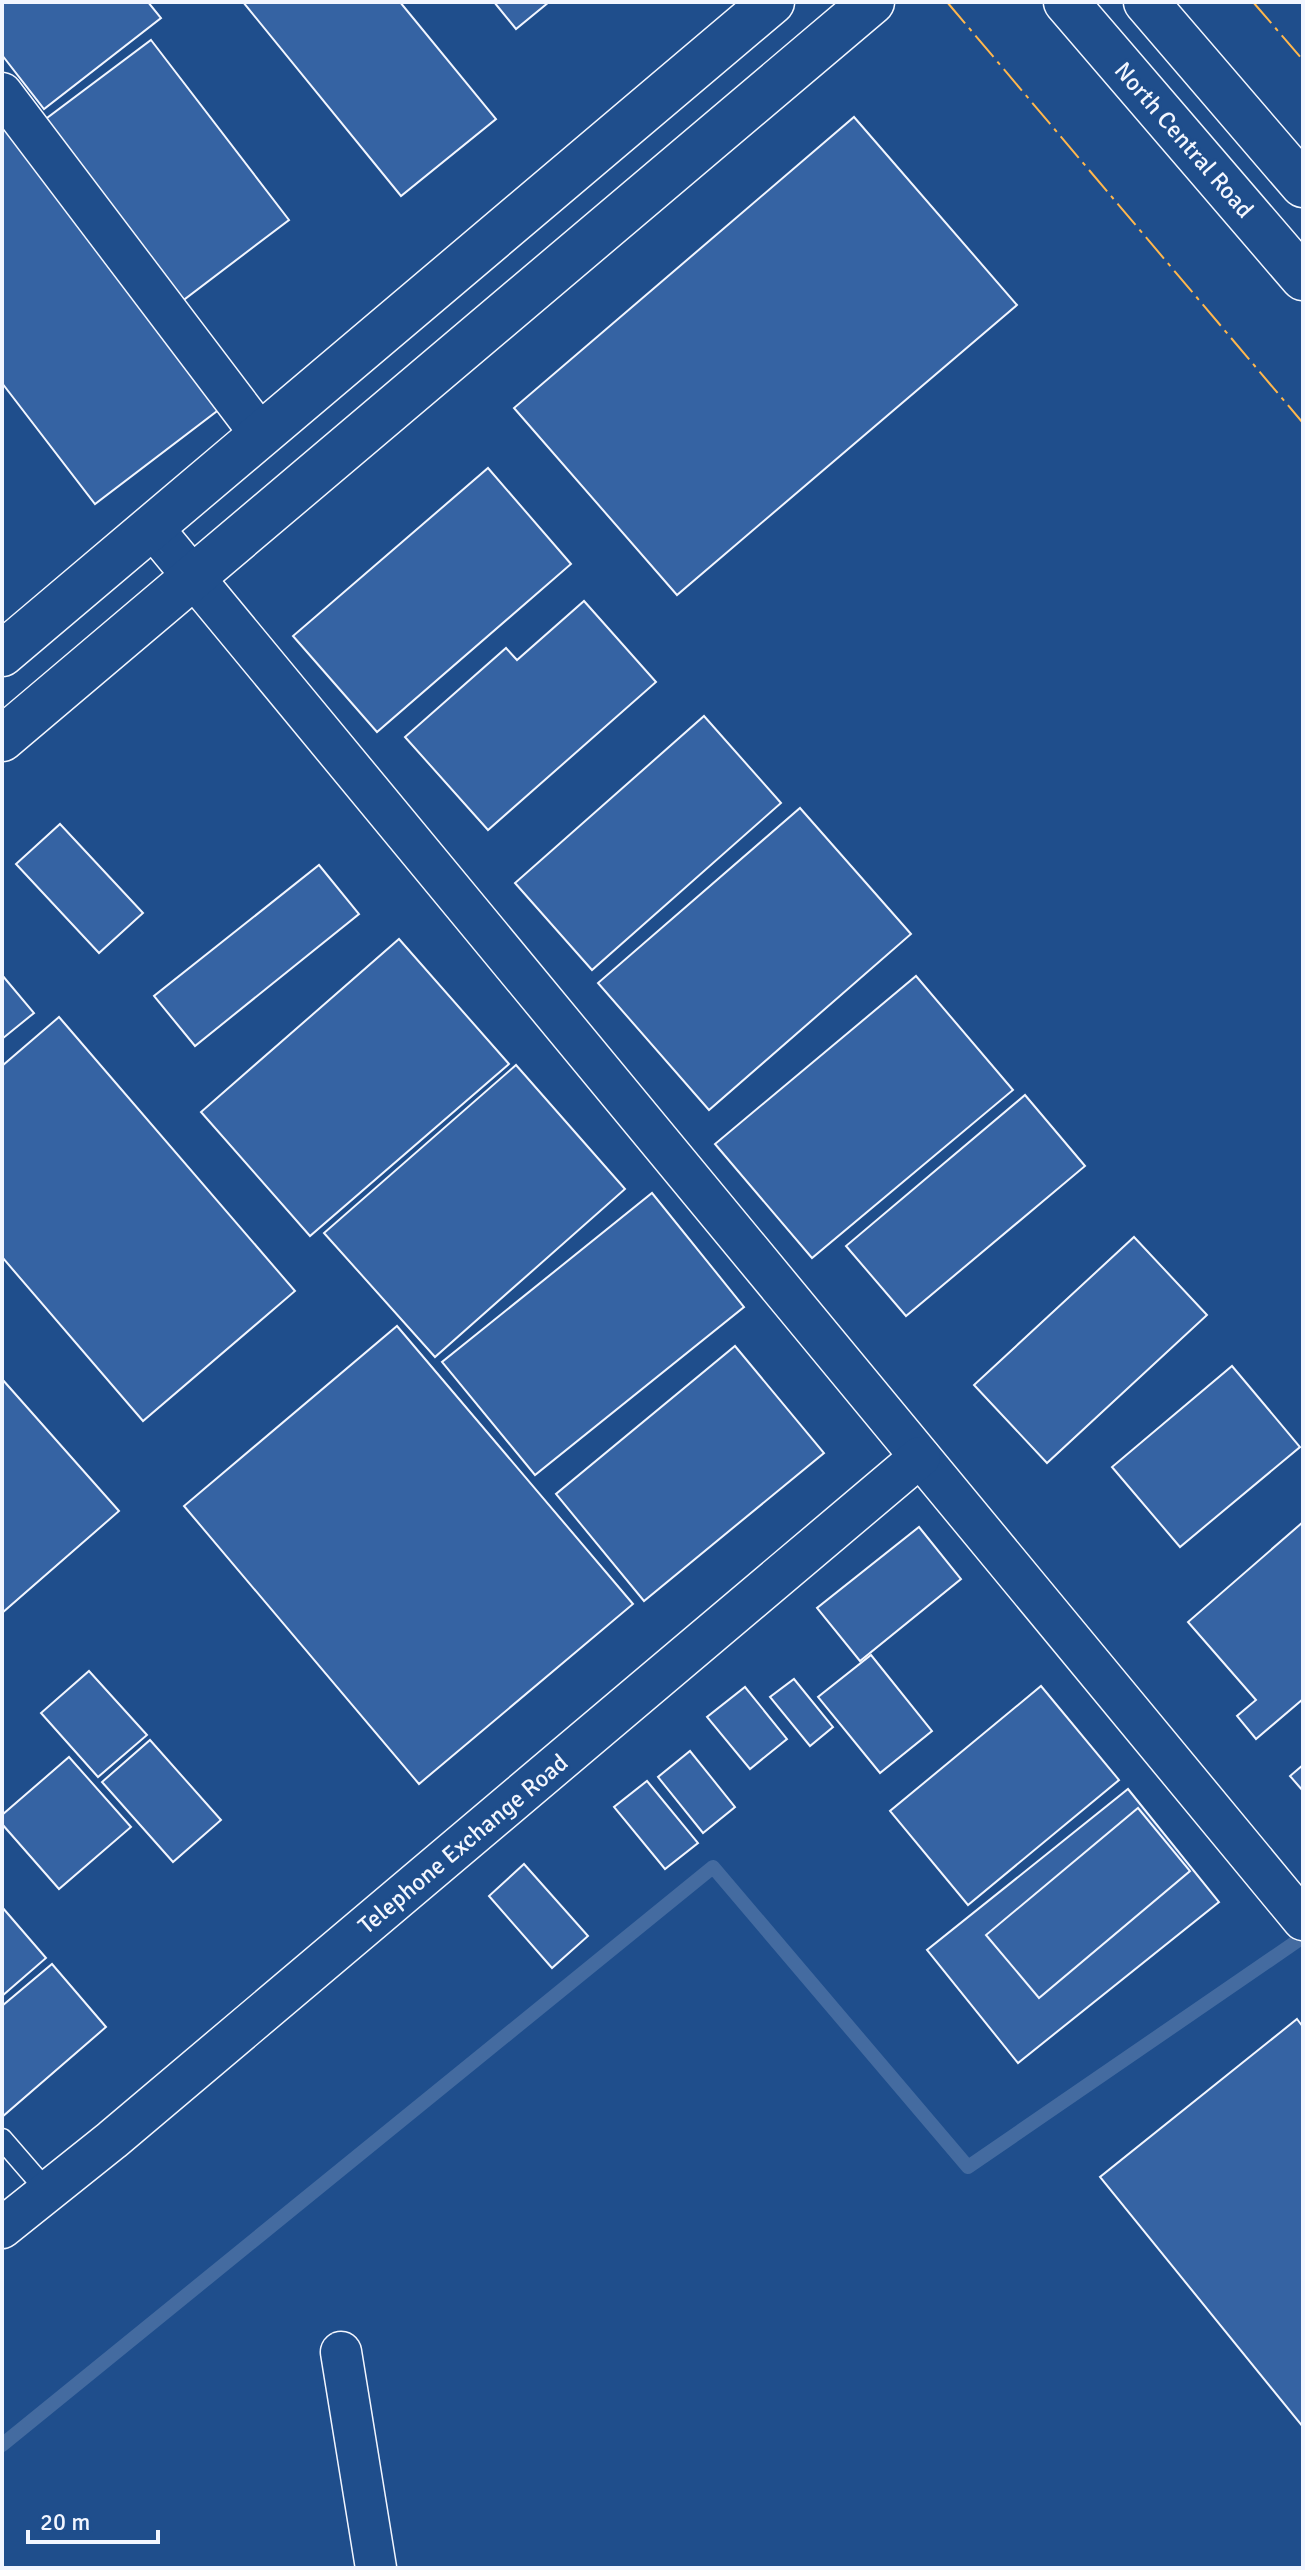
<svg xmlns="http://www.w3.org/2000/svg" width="1305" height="2570" font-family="Signika,sans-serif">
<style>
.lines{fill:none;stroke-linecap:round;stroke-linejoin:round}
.stream{stroke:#446ba0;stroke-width:14}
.building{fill:#3563a3;stroke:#f2f6ff;stroke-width:2}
.service-casing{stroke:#f2f6ff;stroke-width:23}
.minor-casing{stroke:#f2f6ff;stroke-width:43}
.tertiary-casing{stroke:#f2f6ff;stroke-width:47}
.secondary-casing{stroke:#f2f6ff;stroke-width:47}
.service{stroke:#1f4e8c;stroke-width:20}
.minor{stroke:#1f4e8c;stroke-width:40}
.tertiary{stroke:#1f4e8c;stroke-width:44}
.secondary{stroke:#1f4e8c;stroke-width:44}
.power{stroke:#ffb74d;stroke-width:2;stroke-dasharray:28 6 4 6;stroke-linecap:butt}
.labels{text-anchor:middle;stroke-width:6;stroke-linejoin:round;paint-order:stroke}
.street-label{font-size:24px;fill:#f2f6ff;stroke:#1f4e8c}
</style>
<rect width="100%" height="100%" fill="#1f4e8c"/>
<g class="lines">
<polyline class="stream" points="2,2445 713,1867 968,2167 1303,1937"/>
</g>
<g class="building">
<polygon points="2,2 148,2 161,18 44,109 2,55"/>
<polygon points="243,2 400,2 496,119 401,196"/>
<polygon points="494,2 549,2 516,29"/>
<polygon points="151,40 289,220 177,305 39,124"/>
<polygon points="2,114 225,405 95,504 2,383"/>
<polygon points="854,117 1017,305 677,595 514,408"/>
<polygon points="488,468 571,564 377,732 293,636"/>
<polygon points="584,601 656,682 488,830 405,737 506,648 517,660"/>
<polygon points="704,716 781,803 592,970 515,883"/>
<polygon points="800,808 911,934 709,1110 598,983"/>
<polygon points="60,824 143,913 99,953 16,864"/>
<polygon points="319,865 359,914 195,1046 154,996"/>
<polygon points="399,939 509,1064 310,1236 201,1112"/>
<polygon points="2,975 34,1013 2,1039"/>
<polygon points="916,976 1013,1090 812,1258 715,1144"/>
<polygon points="59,1017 295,1291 143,1421 2,1257 2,1066"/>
<polygon points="516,1065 625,1189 435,1357 324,1233"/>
<polygon points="1025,1095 1085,1166 906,1316 846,1246"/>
<polygon points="652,1193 744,1307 535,1475 442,1362"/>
<polygon points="1134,1237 1207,1315 1047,1463 974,1385"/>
<polygon points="397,1326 633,1604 419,1784 184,1506"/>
<polygon points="735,1346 824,1453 644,1601 556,1494"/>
<polygon points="1232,1366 1300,1447 1180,1547 1112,1467"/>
<polygon points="2,1379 119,1511 2,1613"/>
<polygon points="1303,1522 1303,1699 1256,1739 1237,1716 1256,1700 1188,1622"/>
<polygon points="919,1527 961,1579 860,1661 817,1608"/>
<polygon points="871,1655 932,1731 880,1773 818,1697"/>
<polygon points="89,1671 147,1735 98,1777 41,1713"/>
<polygon points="794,1679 833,1727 810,1746 770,1697"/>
<polygon points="1041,1686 1119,1780 968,1905 890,1811"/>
<polygon points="745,1687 787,1739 750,1769 707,1717"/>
<polygon points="150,1740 221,1820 173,1862 102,1782"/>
<polygon points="690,1751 735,1807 703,1833 658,1777"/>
<polygon points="69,1757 131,1827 59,1889 2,1824 2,1815"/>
<polygon points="1303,1765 1303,1791 1290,1776"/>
<polygon points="647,1781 698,1843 665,1869 614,1807"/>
<polygon points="1128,1789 1219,1902 1018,2063 927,1950"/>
<polygon points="1138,1808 1190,1871 1039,1998 986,1935"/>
<polygon points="524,1864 588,1936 552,1968 489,1896"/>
<polygon points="2,1907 46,1958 2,1996"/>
<polygon points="52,1964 106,2027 2,2117 2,2006"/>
<polygon points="1297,2019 1303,2027 1303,2427 1100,2177"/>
</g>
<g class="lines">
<defs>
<polyline id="service" points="2,2139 47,2191"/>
<g id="minor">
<polyline points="2,93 261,435"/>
<polyline points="152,527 1303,1920"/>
<polyline points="2,2228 112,2140 920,1457"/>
<polyline points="341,2352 376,2568"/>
</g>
<g id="tertiary">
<polyline points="2,654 772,2"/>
<polyline points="2,739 872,2"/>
</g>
<g id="secondary">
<polyline points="1066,2 1303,278"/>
<polyline points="1146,2 1303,185"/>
</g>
</defs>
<use href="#service" class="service-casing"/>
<use href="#minor" class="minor-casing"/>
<use href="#tertiary" class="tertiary-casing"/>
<use href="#secondary" class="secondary-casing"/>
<use href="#service" class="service"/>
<use href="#minor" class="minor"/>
<use href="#tertiary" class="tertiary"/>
<use href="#secondary" class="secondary"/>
<g class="power">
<polyline points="947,2 1303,423"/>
<polyline points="1253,2 1303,60"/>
</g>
</g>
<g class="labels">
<g class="street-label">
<text transform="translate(1184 140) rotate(49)" y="8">North Central Road</text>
<text transform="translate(463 1844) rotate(-40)" y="8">Telephone Exchange Road</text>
</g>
</g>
<rect width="1305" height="2570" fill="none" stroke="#f2f6ff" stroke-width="8"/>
<path d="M28 2530v12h130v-12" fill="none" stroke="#f2f6ff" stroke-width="4"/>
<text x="40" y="2530" font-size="24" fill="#f2f6ff" stroke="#1f4e8c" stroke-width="6" paint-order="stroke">20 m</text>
</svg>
